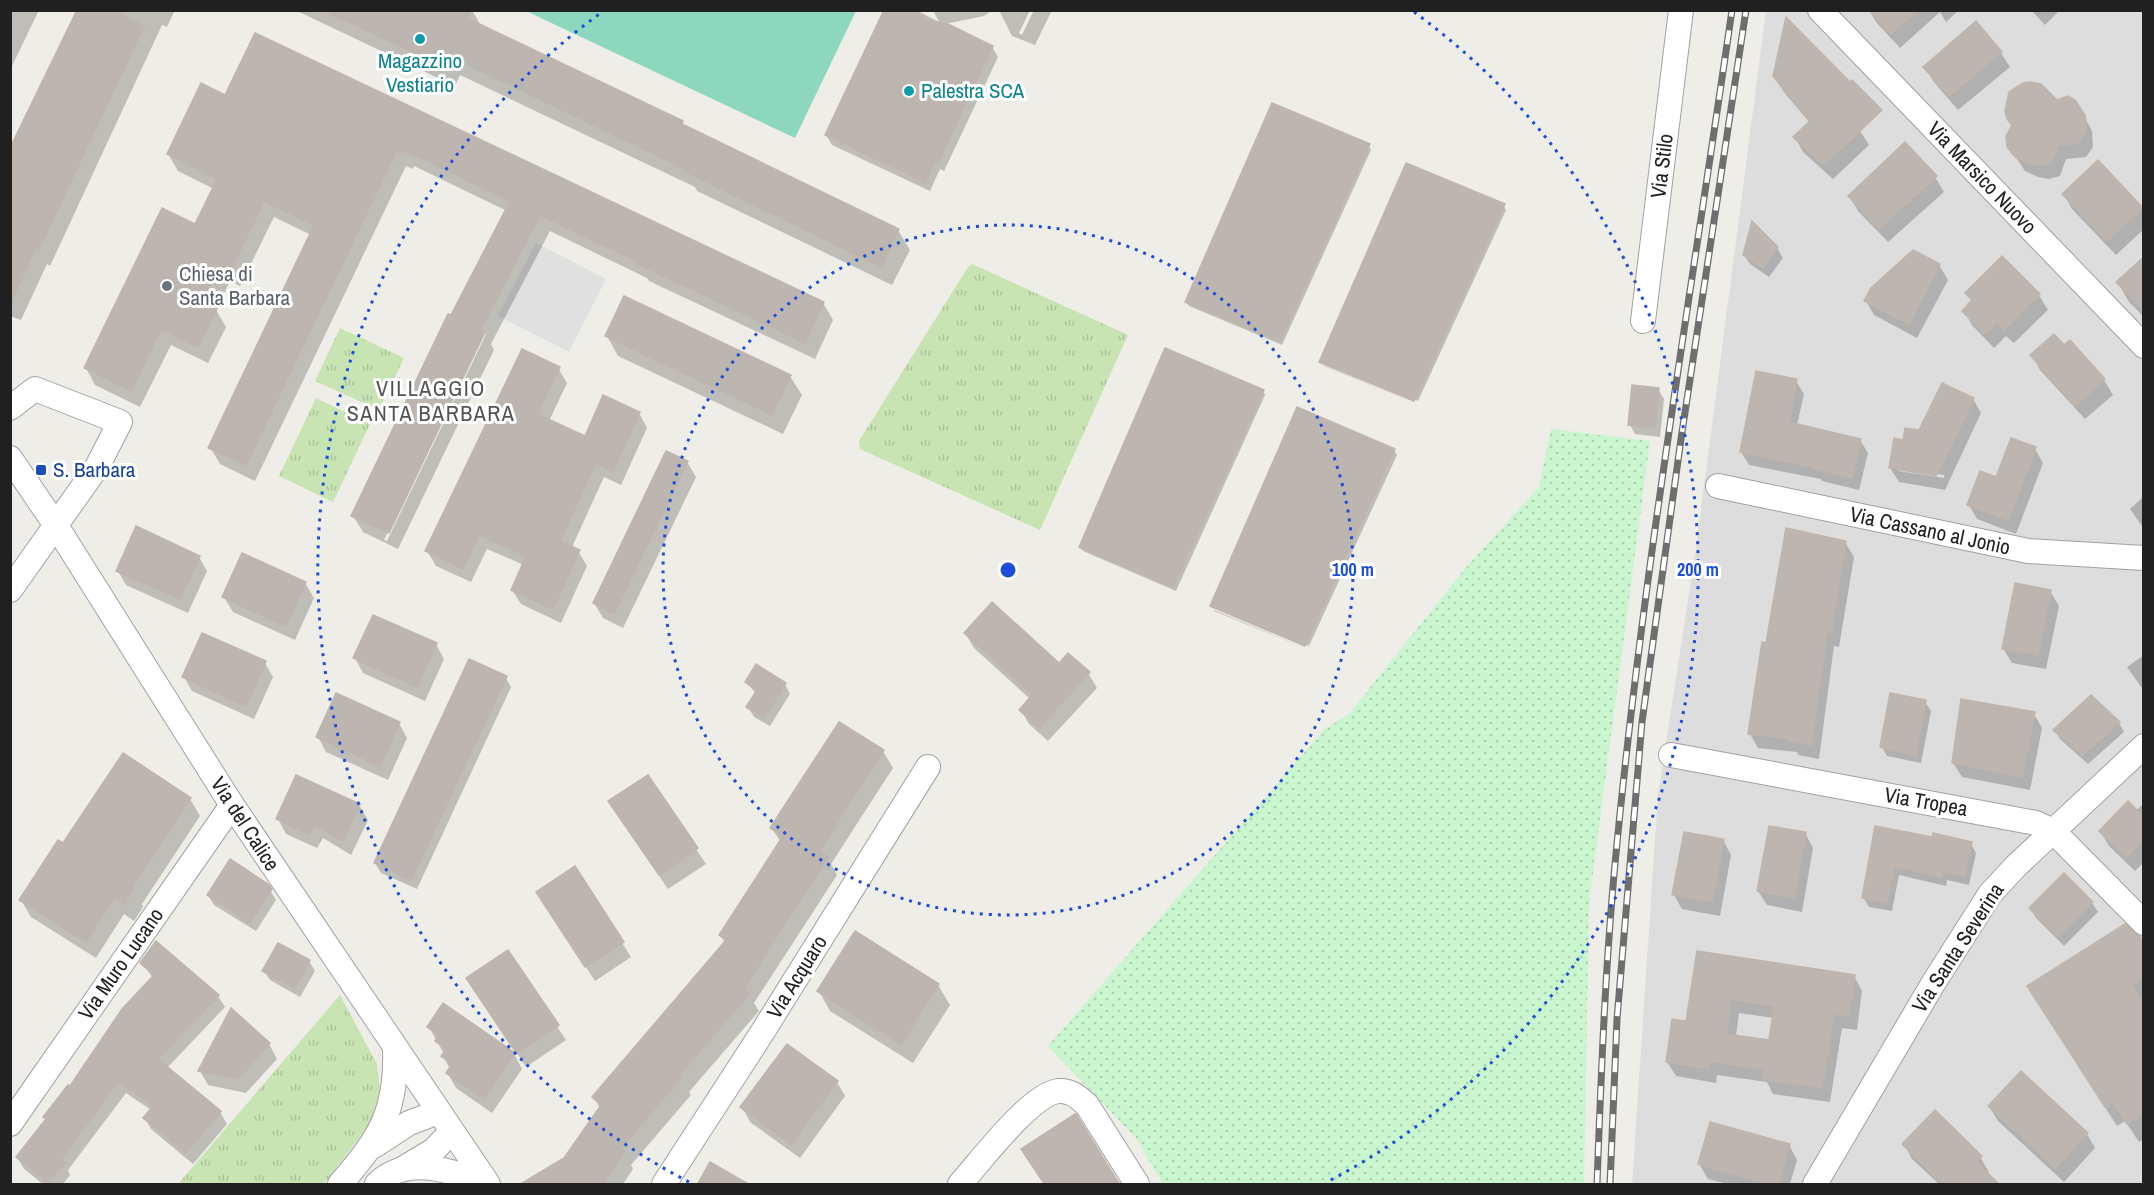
<svg xmlns="http://www.w3.org/2000/svg" width="2154" height="1195" font-family="'Archivo Narrow',sans-serif">
<style>
.residential{fill:#dedddd}
.grass{fill:url(#grass-tufts)}
.park{fill:url(#park-dots)}
.pitch{fill:#8dd7be}
.parking{fill:#e0e0e0}
.shadow{fill:#0003;fill-rule:evenodd}
.building{fill:#bdb6b0;stroke:#c0b5ab;stroke-width:1.5;fill-rule:evenodd}
.lines{fill:none;stroke-linecap:round;stroke-linejoin:round}
.minor-casing{stroke:#a1a1a1;stroke-width:26}
.minor{stroke:#fff;stroke-width:24}
.rail-casing{stroke:#6e6e6e;stroke-width:7}
.rail{stroke:#fff;stroke-width:4.5;stroke-dasharray:14;stroke-linecap:butt}
.ring{fill:none;stroke:#1d4ed8;stroke-width:3;stroke-dasharray:3 6}
.culture-dot{fill:#0f9aa8;stroke:#fff;stroke-width:2}
.worship-dot{fill:#6b7280;stroke:#fff;stroke-width:2}
.transit-dot{fill:#1a4fb4;stroke:#fff;stroke-width:2}
.labels{text-anchor:middle;stroke-width:6;stroke-linejoin:round;paint-order:stroke}
.culture-label{font-size:21px;fill:#0d838f;stroke:#fff}
.street-label{font-size:21px;fill:#202020;stroke:#fff}
.worship-label{font-size:21px;fill:#5b616d;stroke:#fff;text-anchor:start}
.transit-label{font-size:21px;fill:#164399;stroke:#fff;text-anchor:start}
.neighbourhood-label{font-size:22px;letter-spacing:1.5px;fill:#535353;stroke:#fff}
.centre{fill:#1d4ed8;stroke:#fff;stroke-width:3}
.ring-label{font-size:18px;text-anchor:middle;font-weight:bold;fill:#1d4ed8;stroke:#fff;stroke-width:6;stroke-linejoin:round;paint-order:stroke}
</style>
<defs>
<pattern id="grass-tufts" width="24" height="20" patternUnits="userSpaceOnUse" patternTransform="scale(1.5)"><rect width="24" height="20" fill="#c8e4b2"/><path d="M3 7l-1-3M5 7V3M7 7l1-3M15 17l-1-3M17 17v-4M19 17l1-3" fill="none" stroke="#acc399"/></pattern>
<pattern id="park-dots" width="8" height="8" patternUnits="userSpaceOnUse" patternTransform="scale(1.5)"><rect width="8" height="8" fill="#c9f5cf"/><path d="M2 2h.1M6 6h.1" fill="none" stroke="#acd2b1" stroke-width="1.8" stroke-linecap="round"/></pattern>
</defs>
<rect width="100%" height="100%" fill="#efede7"/>
<polygon class="residential" points="1766,11 2143,11 2143,1184 1632,1184 1658,795 1696,548"/>
<g class="grass">
<polygon points="972,264 1128,335 1040,530 860,449 859,441 968,267"/>
<polygon points="340,328 404,358 379,410 315,381"/>
<polygon points="316,398 370,424 333,502 279,476"/>
<polygon points="340,995 377,1064 380,1091 371,1122 328,1179 323,1184 178,1184"/>
</g>
<polygon class="park" points="1551,429 1650,441 1589,902 1584,1184 1163,1184 1136,1138 1048,1046 1325,729 1349,714 1463,571 1539,487"/>
<polygon class="pitch" points="526,11 856,10 856,11 795,138"/>
<polygon class="parking" points="536,243 606,279 569,352 498,316"/>
<g class="shadow">
<polygon points="10,10 39,10 10,70"/>
<polygon points="117,10 175,10 167,27 162,25 50,266 47,264 21,320 10,316 10,152"/>
<polygon points="295,10 472,10 481,26 682,122 685,127 898,230 910,250 892,285 697,191 695,187 460,75 455,86"/>
<polygon points="885,10 916,10 939,22 933,10 993,10 984,16 945,24 992,47 998,57 944,171 940,169 930,191 832,145 826,135"/>
<polygon points="999,10 1030,10 1019,33 1022,35 1034,10 1052,10 1035,45 1012,36"/>
<polygon points="1869,10 1959,10 1946,22 1940,12 1900,48 1876,22"/>
<polygon points="2031,10 2060,10 2045,25"/>
<path d="M256 35 823 303 833 320 815 359 649 281 647 278 550 231 491 344 494 350 398 549 363 532 353 516 507 211 414 166 413 169 406 166 255 481 220 464 210 447 311 235 274 217 240 286 230 281 216 310 226 327 208 363 171 345 140 407 95 385 86 368 196 226 214 189 178 171 168 154 226 97ZM483 332 486 334 387 541 384 540Z"/>
<polygon points="2001,53 2010,67 1958,110 1933,81 1925,67"/>
<polygon points="1774,76 1846,114 1860,131 1869,145 1833,179 1803,152 1795,137 1810,123 1783,91"/>
<polygon points="2057,102 2080,108 2092,131 2093,147 2086,157 2066,159 2060,176 2049,179 2038,177 2025,171 2009,147 2013,127 2008,119"/>
<polygon points="1369,146 1371,150 1282,345 1189,306 1187,302"/>
<polygon points="1935,177 1944,192 1888,242 1858,211 1850,197"/>
<polygon points="2064,194 2141,208 2144,212 2144,229 2116,255 2072,209"/>
<polygon points="1503,205 1506,210 1418,401 1323,361 1323,364 1321,361"/>
<polygon points="1777,248 1783,258 1769,277 1750,264 1744,255"/>
<polygon points="1913,252 1939,265 1948,280 1917,338 1874,315 1866,301"/>
<polygon points="2002,259 2039,295 2048,310 2014,343 2006,336 1994,348 1972,325 1964,311 1972,302 1967,294"/>
<polygon points="2144,259 2144,317 2129,302 2118,283"/>
<polygon points="607,336 790,376 802,395 783,434 618,356"/>
<polygon points="2070,342 2104,380 2113,395 2085,419 2040,370 2032,355 2064,347"/>
<polygon points="1323,365 1417,404 1324,366"/>
<polygon points="558,368 567,383 549,421 586,438 639,413 647,428 621,485 604,477 572,547 578,551 587,566 561,623 521,604 512,590 524,565 487,549 471,582 436,566 427,551"/>
<polygon points="1796,381 1804,394 1797,425 1860,440 1868,453 1859,490 1822,481 1821,479 1749,465 1741,452"/>
<polygon points="1658,389 1664,399 1660,437 1635,434 1630,425"/>
<polygon points="1263,391 1265,395 1176,591 1083,551 1080,547"/>
<path d="M1973 399 1981 413 1945 490 1899 482 1890 468 1904 441ZM1899 468 1944 475V478L1899 471Z"/>
<polygon points="2035,449 2043,463 2016,534 1977,519 1969,505"/>
<polygon points="1394,450 1397,455 1309,646 1213,606 1213,609 1212,606"/>
<polygon points="687,462 696,477 623,628 603,618 594,603"/>
<polygon points="2144,496 2144,529 2130,509"/>
<polygon points="1845,542 1854,557 1839,647 1834,646 1819,759 1798,755 1797,752 1758,748 1750,734 1767,645"/>
<polygon points="199,557 207,571 188,613 126,585 118,571"/>
<polygon points="305,583 314,598 295,640 233,612 224,597"/>
<polygon points="2050,591 2059,606 2046,669 2012,663 2003,648"/>
<polygon points="1214,610 1307,649 1214,611"/>
<polygon points="965,633 1059,665 1088,673 1097,688 1048,741 1029,724 1021,710 1030,699 974,648"/>
<polygon points="436,644 444,659 425,701 363,673 355,658"/>
<polygon points="2144,655 2144,691 2127,667"/>
<polygon points="265,663 273,677 254,719 192,691 184,677"/>
<polygon points="506,678 511,687 417,889 381,873 375,863"/>
<polygon points="747,683 785,684 790,694 770,726 754,717 748,707 756,694"/>
<polygon points="2091,697 2119,723 2124,732 2088,764 2060,739 2055,730"/>
<polygon points="1925,702 1931,711 1921,763 1887,756 1882,747"/>
<polygon points="2034,714 2042,728 2030,790 1962,777 1953,763"/>
<polygon points="399,723 407,738 388,780 326,752 318,737"/>
<polygon points="883,751 893,768 831,864 837,875 754,1003 759,1011 689,1092 691,1095 631,1165 633,1169 623,1184 544,1184 565,1159 600,1108 594,1097 725,943 721,935 781,843 772,828"/>
<polygon points="648,777 706,864 668,889 619,816"/>
<polygon points="190,799 200,816 142,904 143,907 134,921 124,914 96,958 31,917 21,900 64,845"/>
<polygon points="2144,803 2144,862 2135,871 2109,846 2100,831 2136,811"/>
<polygon points="359,805 368,820 351,855 323,838 317,848 286,834 278,819"/>
<polygon points="1876,828 1971,844 1976,853 1969,885 1947,880 1946,886 1899,875 1892,911 1869,907 1863,897"/>
<polygon points="1805,833 1813,848 1802,912 1767,905 1758,891"/>
<polygon points="1723,840 1731,855 1720,916 1682,909 1674,895"/>
<polygon points="575,868 631,957 595,981 547,907"/>
<polygon points="267,885 276,900 256,931 214,905 208,895"/>
<polygon points="2092,903 2098,912 2064,946 2036,918 2031,909"/>
<polygon points="856,933 938,985 950,1005 913,1063 830,1011 819,991"/>
<polygon points="2144,943 2144,1139 2139,1142 2125,1121 2117,1126 2040,1005"/>
<polygon points="508,952 566,1040 526,1067 468,979"/>
<path d="M1698 953 1854 976 1862 991 1857 1030 1842 1028 1830 1102 1773 1094 1767 1082 1717 1075 1716 1083 1676 1076 1667 1062 1688 1023ZM1739 1013 1774 1018 1770 1042 1736 1036Z"/>
<polygon points="309,961 315,971 300,997 270,980 264,971"/>
<polygon points="142,963 218,996 225,1007 167,1068 220,1112 227,1124 193,1164 151,1129 145,1118 151,1110 126,1093 68,1170 70,1175 63,1184 43,1184 24,1169 17,1157 153,978"/>
<polygon points="429,1027 514,1054 522,1069 492,1113 456,1088 448,1074 450,1069 443,1056 444,1054"/>
<polygon points="269,1044 277,1059 246,1093 208,1085 200,1071"/>
<polygon points="837,1082 845,1096 800,1158 750,1122 742,1107"/>
<polygon points="1989,1106 2087,1134 2095,1148 2064,1182 1998,1121"/>
<polygon points="1904,1144 1980,1157 1989,1172 1987,1174 1998,1184 1939,1184 1912,1159"/>
<polygon points="1789,1145 1797,1160 1790,1184 1728,1184 1708,1179 1699,1164"/>
</g>
<g class="building">
<polygon points="77,10 112,10 144,26 39,249 36,247 10,304 10,148"/>
<polygon points="323,10 471,10 467,18 683,121 682,124 899,229 881,267 684,171 685,169 449,56 444,67"/>
<polygon points="884,10 911,10 930,21 948,24 993,46 938,162 935,161 925,182 825,135"/>
<polygon points="1869,10 1917,10 1891,34"/>
<polygon points="1786,17 1850,82 1852,80 1882,110 1824,165 1793,137 1810,121 1773,76"/>
<polygon points="1976,21 2002,52 1949,96 1923,67"/>
<polygon points="255,33 824,302 805,343 638,264 638,262 540,215 481,329 485,332 389,533 351,516 448,314 451,315 510,201 404,150 403,153 397,150 246,465 208,448 314,225 264,201 231,270 220,265 202,302 217,309 198,347 161,329 131,391 84,368 162,208 195,224 217,179 167,154 201,83 225,95"/>
<polygon points="2030,82 2041,84 2057,100 2068,96 2075,100 2085,115 2086,123 2086,131 2078,143 2058,145 2052,162 2040,165 2029,163 2015,157 2007,147 2006,136 2012,125 2007,119 2005,111 2009,92 2023,83"/>
<polygon points="1272,103 1370,144 1280,341 1185,302"/>
<polygon points="1905,142 1937,176 1879,229 1848,196"/>
<polygon points="2098,160 2143,208 2107,241 2062,194"/>
<polygon points="1406,163 1505,204 1414,401 1319,362"/>
<polygon points="1752,221 1778,247 1763,268 1743,255"/>
<polygon points="1913,250 1940,264 1909,324 1864,301 1871,288"/>
<polygon points="2002,256 2040,294 2004,330 1997,322 1985,334 1962,311 1972,300 1965,293"/>
<polygon points="2144,257 2144,311 2116,282"/>
<polygon points="624,296 791,375 772,415 605,336"/>
<polygon points="2054,334 2064,345 2070,340 2105,379 2075,406 2030,355"/>
<polygon points="1165,348 1264,390 1173,587 1079,547"/>
<polygon points="522,349 560,367 537,414 585,436 603,395 640,412 613,471 596,463 560,541 580,550 553,609 511,590 526,556 479,535 463,569 425,551"/>
<polygon points="1756,371 1797,379 1789,422 1861,439 1852,478 1813,468 1813,467 1740,452"/>
<polygon points="1942,383 1974,398 1936,476 1889,468 1894,438 1903,440 1905,428 1919,430"/>
<polygon points="1632,385 1659,388 1655,428 1628,425"/>
<polygon points="1297,407 1395,449 1305,646 1210,606"/>
<polygon points="2011,438 2036,447 2008,520 1967,505 1980,471 1996,477"/>
<polygon points="666,451 688,461 614,614 593,603"/>
<polygon points="136,526 200,556 180,599 116,571"/>
<polygon points="1786,528 1846,541 1831,633 1827,632 1811,745 1788,741 1789,738 1748,734 1762,642 1766,643"/>
<polygon points="242,553 306,582 286,626 222,597"/>
<polygon points="2015,583 2051,590 2038,655 2002,649"/>
<polygon points="992,602 1059,663 1068,653 1090,672 1039,728 1019,710 1032,695 964,633"/>
<polygon points="373,615 437,643 417,687 353,658"/>
<polygon points="202,633 266,661 246,706 182,677"/>
<polygon points="469,659 507,676 411,880 374,863"/>
<polygon points="756,664 786,683 764,718 746,707 757,690 745,682"/>
<polygon points="336,693 400,722 380,766 316,737"/>
<polygon points="1890,693 1926,700 1916,755 1880,747"/>
<polygon points="2091,695 2120,722 2082,755 2053,730"/>
<polygon points="1961,699 2035,712 2022,777 1952,763"/>
<polygon points="839,722 884,750 819,851 828,857 744,988 750,993 679,1075 682,1077 621,1148 625,1151 602,1185 519,1185 564,1158 601,1105 592,1097 726,940 719,935 783,836 770,828"/>
<polygon points="123,753 191,798 132,887 134,888 124,905 114,898 86,942 19,900 58,840 63,843"/>
<polygon points="296,775 360,804 343,841 315,824 308,834 276,819"/>
<polygon points="648,775 698,848 659,875 608,801"/>
<polygon points="2128,801 2144,817 2144,839 2126,857 2099,831"/>
<polygon points="1769,826 1806,832 1794,898 1757,891"/>
<polygon points="1875,826 1932,837 1933,833 1972,842 1964,876 1942,871 1941,877 1894,866 1887,903 1862,898"/>
<polygon points="1684,832 1724,839 1712,902 1672,895"/>
<polygon points="230,859 268,884 272,889 250,923 207,895"/>
<polygon points="575,866 624,942 585,967 536,892"/>
<polygon points="2064,873 2093,902 2058,937 2029,908"/>
<polygon points="2125,924 2144,940 2144,977 2131,985 2144,1004 2144,1113 2127,1124 2113,1102 2105,1107 2027,986"/>
<polygon points="855,931 939,984 901,1044 817,991"/>
<polygon points="156,941 219,995 158,1059 221,1111 186,1153 143,1118 153,1106 118,1082 61,1159 65,1163 48,1183 16,1157 46,1119 43,1117 68,1085 70,1086 122,1009 154,975 140,963"/>
<polygon points="278,943 310,960 295,988 262,971"/>
<polygon points="508,950 559,1025 517,1054 466,978"/>
<path d="M1697 951 1855 975 1849 1016 1834 1014 1822 1088 1763 1079 1764 1069 1710 1061 1708 1069 1666 1062 1672 1019 1686 1021ZM1731 999 1774 1006 1769 1040 1726 1034Z"/>
<polygon points="443,1003 515,1053 484,1099 446,1073 452,1064 441,1056 446,1049 435,1041 439,1035 427,1027"/>
<polygon points="231,1008 270,1043 238,1079 198,1071"/>
<polygon points="787,1044 838,1081 791,1144 740,1107"/>
<polygon points="2021,1071 2088,1133 2055,1168 1988,1106"/>
<polygon points="1935,1110 1982,1156 1976,1162 2000,1185 1943,1185 1902,1144"/>
<polygon points="1075,1114 1076,1114 1120,1185 1045,1185 1021,1149"/>
<polygon points="1710,1122 1790,1144 1778,1185 1771,1185 1698,1164"/>
<polygon points="710,1162 750,1185 697,1185"/>
</g>
<g class="lines">
<defs>
<g id="minor">
<polyline points="1820,10 2144,346"/>
<polyline points="1643,321 1681,10"/>
<polyline points="10,408 35,389 120,422 97,467 10,590"/>
<polyline points="10,458 55,524 232,805 488,1184"/>
<polyline points="1718,486 2028,551 2144,558"/>
<polyline points="1671,755 2036,823 2053,831 2144,923"/>
<polyline points="10,1124 232,805"/>
<polyline points="374,1146 409,1123 438,1112"/>
<polyline points="404,1168 434,1150 451,1132"/>
<path d="M340 1184C380 1139 397 1111 395 1049"/>
<path d="M377 1184C407 1154 452 1171 487 1184"/>
<polyline points="664,1184 760,1036 928,767"/>
<path d="M960 1184C980 1162 1030 1095 1058 1091 1071 1090 1078 1097 1087 1105L1137 1184"/>
<polyline points="1815,1184 1934,982 1990,894 2016,866 2144,746"/>
</g>
</defs>
<use href="#minor" class="minor-casing"/>
<use href="#minor" class="minor"/>
<defs>
<g id="rail">
<path d="M1597 1184C1601 1078 1605 971 1615 864 1642 578 1691 295 1732 10"/>
<polyline points="1610,1184 1617,1019 1642,722 1681,439 1746,10"/>
</g>
</defs>
<use href="#rail" class="rail-casing"/>
<use href="#rail" class="rail"/>
</g>
<g class="ring">
<circle cx="1008" cy="570" r="345"/>
<path d="M689 1182A690 690 0 0 1 602 12M1414 12A690 690 0 0 1 1327 1182"/>
</g>
<g class="culture-dot">
<circle cx="420" cy="39" r="6"/>
<circle cx="909" cy="91" r="6"/>
</g>
<circle class="worship-dot" cx="167" cy="286" r="6"/>
<rect class="transit-dot" x="35" y="464" width="12" height="12" rx="3"/>
<g class="labels">
<g class="culture-label">
<text x="420" y="68">Magazzino<tspan x="420" dy="24">Vestiario</tspan></text>
<text x="921" y="98" text-anchor="start">Palestra SCA</text>
</g>
<g class="street-label">
<text transform="translate(1662 166) rotate(-83)" y="7">Via Stilo</text>
<text transform="translate(1982 178) rotate(46)" y="7">Via Marsico Nuovo</text>
<text transform="translate(1930 531) rotate(12)" y="7">Via Cassano al Jonio</text>
<text transform="translate(1926 802) rotate(10)" y="7">Via Tropea</text>
<text transform="translate(245 824) rotate(57)" y="7">Via del Calice</text>
<text transform="translate(1958 948) rotate(-57)" y="7">Via Santa Severina</text>
<text transform="translate(121 964) rotate(-55)" y="7">Via Muro Lucano</text>
<text transform="translate(797 977) rotate(-58)" y="7">Via Acquaro</text>
</g>
<g class="worship-label">
<text x="179" y="281">Chiesa di<tspan x="179" dy="24">Santa Barbara</tspan></text>
</g>
<g class="transit-label">
<text x="53" y="477">S. Barbara</text>
</g>
<g class="neighbourhood-label">
<text x="431" y="396">VILLAGGIO<tspan x="431" dy="25">SANTA BARBARA</tspan></text>
</g>
</g>
<circle cx="1008" cy="570" r="9" class="centre"/>
<g class="ring-label">
<text x="1353" y="576">100 m</text>
<text x="1698" y="576">200 m</text>
</g>
<rect width="2154" height="1195" fill="none" stroke="#202020" stroke-width="24"/>
</svg>
